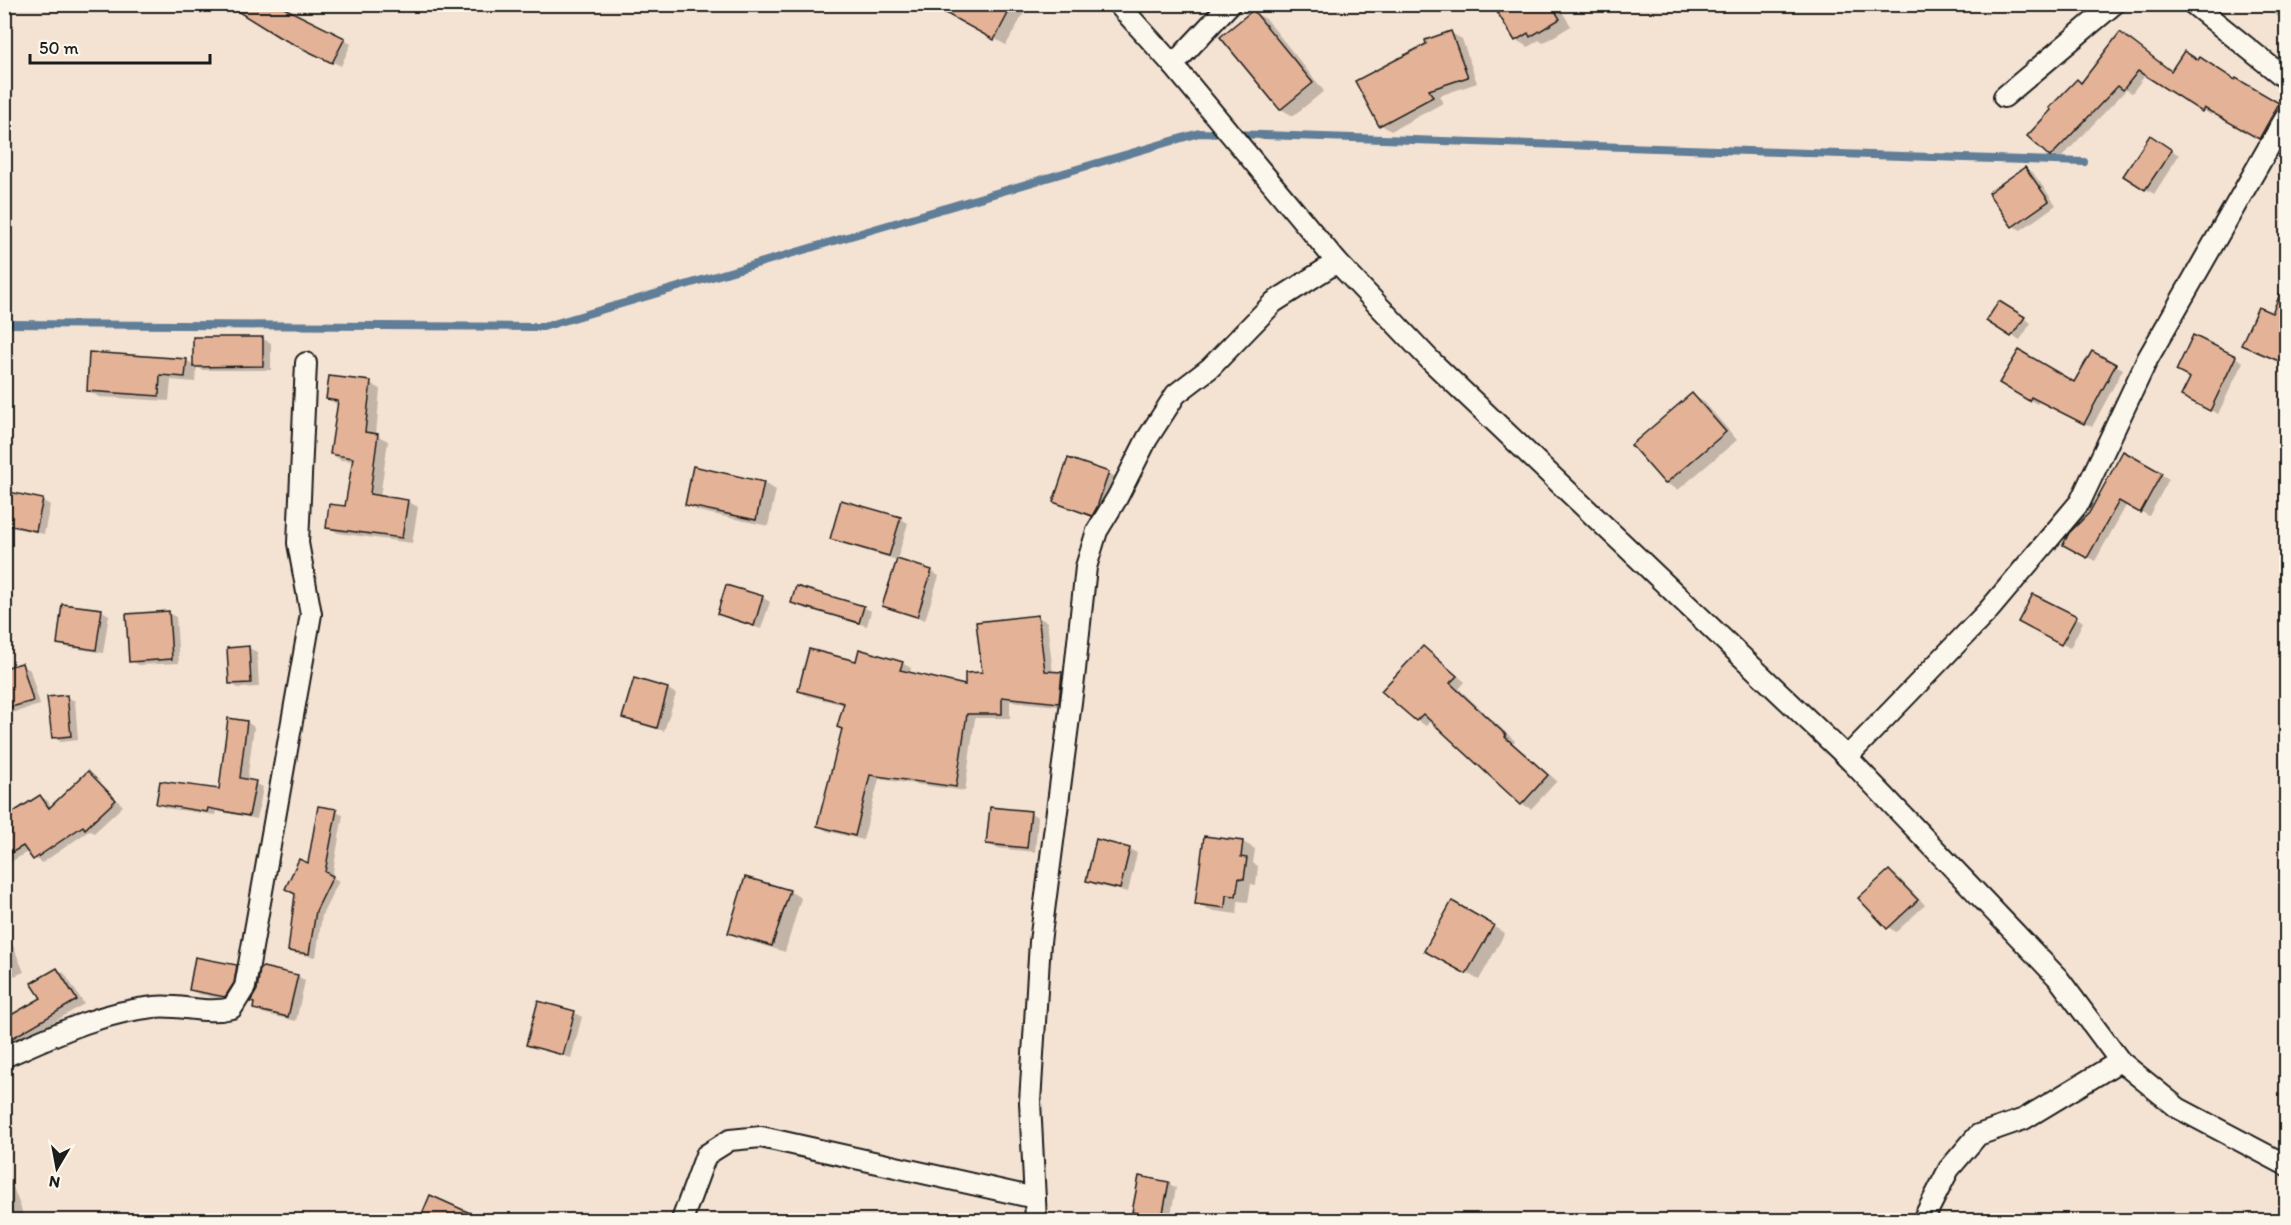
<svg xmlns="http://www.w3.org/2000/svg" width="2291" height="1225" font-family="Itim,sans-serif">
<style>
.shadow{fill:#0003}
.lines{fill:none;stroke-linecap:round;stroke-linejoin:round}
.stream{stroke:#617e98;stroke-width:8}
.building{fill:#e4b296;stroke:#1c1c1c;stroke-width:1.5}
.street-casing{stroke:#1c1c1c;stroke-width:24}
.street{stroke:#fbf7ec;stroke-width:20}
</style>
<rect width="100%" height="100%" fill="#f4e2d2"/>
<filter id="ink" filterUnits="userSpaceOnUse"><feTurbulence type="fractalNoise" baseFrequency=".0167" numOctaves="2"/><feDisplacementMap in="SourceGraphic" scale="12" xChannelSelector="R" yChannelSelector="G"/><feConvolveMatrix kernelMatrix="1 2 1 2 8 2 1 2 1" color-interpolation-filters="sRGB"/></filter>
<g filter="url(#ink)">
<g class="shadow">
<polygon points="461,4 483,4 480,12"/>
<polygon points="932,4 1009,4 1024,13 1006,45"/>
<polygon points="1494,4 1557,4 1571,26 1543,43 1539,40 1528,47 1516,40"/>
<polygon points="2262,4 2286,4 2286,23"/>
<polygon points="1253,12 1266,19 1324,91 1293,116 1281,109"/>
<polygon points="1451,33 1462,39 1477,83 1439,96 1443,103 1391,131 1380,124"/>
<polygon points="2128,38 2172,72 2236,81 2236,80 2286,108 2267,142 2213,112 2211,115 2146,74 2132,93 2126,90 2059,160 2051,155 2082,84"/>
<polygon points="289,40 344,40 351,44 341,66"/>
<polygon points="2158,141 2179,155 2154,194 2125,176"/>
<polygon points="2025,169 2033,173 2056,205 2021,230 2013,226"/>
<polygon points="2286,283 2286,364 2251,349 2273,315"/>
<polygon points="2000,303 2031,323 2020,340 1988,321"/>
<polygon points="263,339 271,343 271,370 202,370 197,367 195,382 171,380 169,401 99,397 88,390 186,360 194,365"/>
<polygon points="2092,353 2123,369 2092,427 2040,400 2037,404 2001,383 2075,384"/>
<polygon points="2235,357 2243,362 2218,414 2190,400"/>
<polygon points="370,383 380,389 376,435 388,441 380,497 407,501 418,507 412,543 338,533 328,527 347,508 354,461 341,460 331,454 338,405 328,399"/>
<polygon points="1692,395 1704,402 1737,440 1678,490 1666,483"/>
<polygon points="2123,453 2169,479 2149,516 2127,504 2095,561 2065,544 2090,513"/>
<polygon points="694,468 764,483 776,490 768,526 698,511 686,504"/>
<polygon points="1108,473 1116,477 1101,519 1055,502"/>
<polygon points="4,493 42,500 50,505 44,534 4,526"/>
<polygon points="842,502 901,519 908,523 897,560 839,543 831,538"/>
<polygon points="931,571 939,576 925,620 884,605"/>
<polygon points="762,597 770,602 761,629 726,618 719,614"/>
<polygon points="793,603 863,607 871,611 867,626 801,607"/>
<polygon points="102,611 109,615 103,653 66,647 58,643"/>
<polygon points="168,613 176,617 179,663 139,665 131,661"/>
<polygon points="1038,617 1047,622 1053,673 1061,674 1070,679 1067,707 1010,701 1010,718 975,718 965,791 879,779 863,840 827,831 819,826 843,729 845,705 808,696 800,691 857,663 902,663 911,668 909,674 967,687 983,674"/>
<polygon points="2076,617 2083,622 2070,648 2028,626"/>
<polygon points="1423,647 1432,653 1465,682 1459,689 1515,741 1513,743 1557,781 1531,809 1522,804 1431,720 1426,726 1417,720"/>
<polygon points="249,648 257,652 259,687 238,688 230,683 229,649"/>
<polygon points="22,665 30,670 40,705 4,715 4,670"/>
<polygon points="635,680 668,689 676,694 664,731 631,722 623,717"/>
<polygon points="67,697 75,701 78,740 61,742 53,737"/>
<polygon points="247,722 254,727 247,781 263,787 257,819 216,811 215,815 166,808 158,803 220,790"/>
<polygon points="89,773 96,778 123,806 94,833 90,830 42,863 34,858 29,851 4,866 4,818 40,796 48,801 52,808"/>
<polygon points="337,811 343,815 332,877 339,881 322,915 316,957 296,954 289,951 309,866"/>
<polygon points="1030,813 1038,817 1035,852 996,848 988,844"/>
<polygon points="1205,837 1243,842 1255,849 1253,863 1258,866 1256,885 1251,884 1248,902 1238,901 1237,914 1208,910 1196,903"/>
<polygon points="1129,849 1137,853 1128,892 1095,885 1087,881"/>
<polygon points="1889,871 1897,876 1925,905 1896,932 1888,927"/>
<polygon points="789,891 801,898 785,952 742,939 730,932"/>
<polygon points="1453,904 1505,933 1479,980 1426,950"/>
<polygon points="4,937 11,941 24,972 4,980"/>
<polygon points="236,966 244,971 233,1001 198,994 190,990"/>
<polygon points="263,968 298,976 305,981 296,1021 262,1013 255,1008"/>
<polygon points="57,969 65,974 84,1004 10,1048 4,1044 4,1021 43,999"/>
<polygon points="539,1003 575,1013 582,1017 571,1058 536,1048 528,1044"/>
<polygon points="4,1174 9,1176 23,1214 4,1220"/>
<polygon points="1168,1183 1176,1188 1170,1220 1141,1216 1134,1212"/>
</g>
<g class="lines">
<polyline class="stream" points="4,324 543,327 1199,133 2084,162"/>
</g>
<g class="building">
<polygon points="226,4 276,4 345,38 332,63 279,37"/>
<polygon points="929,4 1013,4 994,40"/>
<polygon points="1492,4 1551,4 1560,19 1530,37 1528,33 1515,41"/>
<polygon points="1253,10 1313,83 1280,110 1220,37"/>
<polygon points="1451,31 1468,77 1429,90 1433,97 1379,126 1355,81 1426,44 1425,40"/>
<polygon points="2120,32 2171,71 2184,51 2198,60 2200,57 2235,80 2236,78 2279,103 2259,139 2204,108 2202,112 2138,71 2123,90 2118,86 2050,157 2027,136 2051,110 2049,108 2077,79 2081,83"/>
<polygon points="2150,135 2172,150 2145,190 2123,176"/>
<polygon points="2025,167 2049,201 2012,227 1988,193"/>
<polygon points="2286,280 2286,364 2241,345 2258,307 2272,313"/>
<polygon points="1999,301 2025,317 2011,337 1986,321"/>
<polygon points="2193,335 2236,356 2210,411 2181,396 2190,378 2176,371"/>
<polygon points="193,337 263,337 263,366 193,367"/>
<polygon points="2019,350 2074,382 2092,351 2116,364 2084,424 2031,397 2029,401 1999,383"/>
<polygon points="89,352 187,359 185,377 160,375 159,396 87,391"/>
<polygon points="329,376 371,381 365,432 378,434 370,494 408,500 402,538 326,528 329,504 345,506 353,458 330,454 338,401 326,399"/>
<polygon points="1692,393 1726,432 1665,484 1631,445"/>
<polygon points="2123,451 2162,473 2140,513 2119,501 2087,558 2063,545 2069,533 2089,513"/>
<polygon points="1068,458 1109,472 1097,507 1092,516 1053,502"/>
<polygon points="693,466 764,482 756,520 685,505"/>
<polygon points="4,491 43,499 36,531 4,524"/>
<polygon points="841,500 901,517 889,556 830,539"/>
<polygon points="897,559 932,570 917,617 882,606"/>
<polygon points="726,585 763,596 754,626 717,614"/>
<polygon points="796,586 864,606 859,623 791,603"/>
<polygon points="2033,594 2077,616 2061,645 2018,622"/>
<polygon points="62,604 102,609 96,650 57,644"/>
<polygon points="169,611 172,659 129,662 126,614"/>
<polygon points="1038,615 1045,671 1062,672 1059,703 1002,697 1002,714 967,714 956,787 870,775 855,836 817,826 842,729 837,727 844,703 798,691 809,649 856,661 859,649 903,662 900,670 965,685 965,673 982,672 976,622"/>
<polygon points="249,646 251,683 229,684 227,648"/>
<polygon points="1423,646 1457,676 1450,683 1506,735 1505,737 1548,775 1521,805 1423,714 1416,721 1381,691"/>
<polygon points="22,663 33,701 4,709 4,668"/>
<polygon points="634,678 668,688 657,728 622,718"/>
<polygon points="67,695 71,736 52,738 47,697"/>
<polygon points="228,718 247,721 240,778 256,781 249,816 208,808 207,812 156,804 160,781 219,789"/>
<polygon points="88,771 116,800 85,829 83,826 33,860 23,846 4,857 4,818 40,795 49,808"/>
<polygon points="318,806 337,809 325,872 333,876 316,911 309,954 288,951 295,894 285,889 299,859 308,863"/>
<polygon points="990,807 1031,811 1027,848 986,844"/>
<polygon points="1204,836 1243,841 1241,857 1247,858 1244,879 1239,878 1236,896 1226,895 1225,908 1195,904"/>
<polygon points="1096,839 1130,848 1120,889 1086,881"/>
<polygon points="1889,870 1918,900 1887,929 1858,898"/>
<polygon points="745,877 790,890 772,946 728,933"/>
<polygon points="1452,901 1494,925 1466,974 1424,951"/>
<polygon points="195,957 237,965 234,983 225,997 189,990"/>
<polygon points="263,967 298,975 288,1017 253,1009 254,1003 250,1002 257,990 260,969"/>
<polygon points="57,968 77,1000 4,1043 4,1019 41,998 31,983"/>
<polygon points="538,1001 575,1011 563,1055 526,1045"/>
<polygon points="1139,1176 1169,1182 1162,1218 1132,1212"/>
<polygon points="430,1195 488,1221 419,1221"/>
</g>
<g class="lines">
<defs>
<g id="street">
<polyline points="1118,4 1173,65 1337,262 1431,361 1847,757 2058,978 2120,1061 2178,1108 2286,1165"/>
<polyline points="2193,4 2286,79"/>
<polyline points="1173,65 1230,4"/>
<polyline points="2004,97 2114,4"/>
<polyline points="1847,757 1988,611 2080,502 2148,358 2286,117"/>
<path d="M4 1057C52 1036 101 1012 154 1007 181 1004 205 1015 232 1008L245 987 311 614 298 543 306 363"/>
<polyline points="682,1220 706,1155 730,1140 761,1137 1035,1198"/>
<polyline points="1036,1220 1030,1102 1040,942 1074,679 1086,567 1097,531 1117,498 1147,439 1176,394 1210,368 1274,302 1337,262"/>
<polyline points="1923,1220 1949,1169 1978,1135 2024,1119 2120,1061"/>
</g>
</defs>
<use href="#street" class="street-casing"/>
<use href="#street" class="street"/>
</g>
</g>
<rect width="2291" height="1225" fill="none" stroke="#fbf7ec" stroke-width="24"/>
<rect x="12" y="12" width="2267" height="1201" fill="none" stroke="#1c1c1c" stroke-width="2" filter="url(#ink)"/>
<g transform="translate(57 1168) rotate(190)" stroke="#fbf7ec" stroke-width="4.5" paint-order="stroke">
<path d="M0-4.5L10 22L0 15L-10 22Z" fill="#1c1c1c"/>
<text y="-9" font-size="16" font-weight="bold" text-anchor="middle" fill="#1c1c1c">N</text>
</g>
<path d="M30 54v9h180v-9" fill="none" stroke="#1c1c1c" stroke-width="3"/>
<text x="39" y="54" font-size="18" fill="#1c1c1c" stroke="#fbf7ec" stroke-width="4.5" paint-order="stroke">50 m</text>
</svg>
